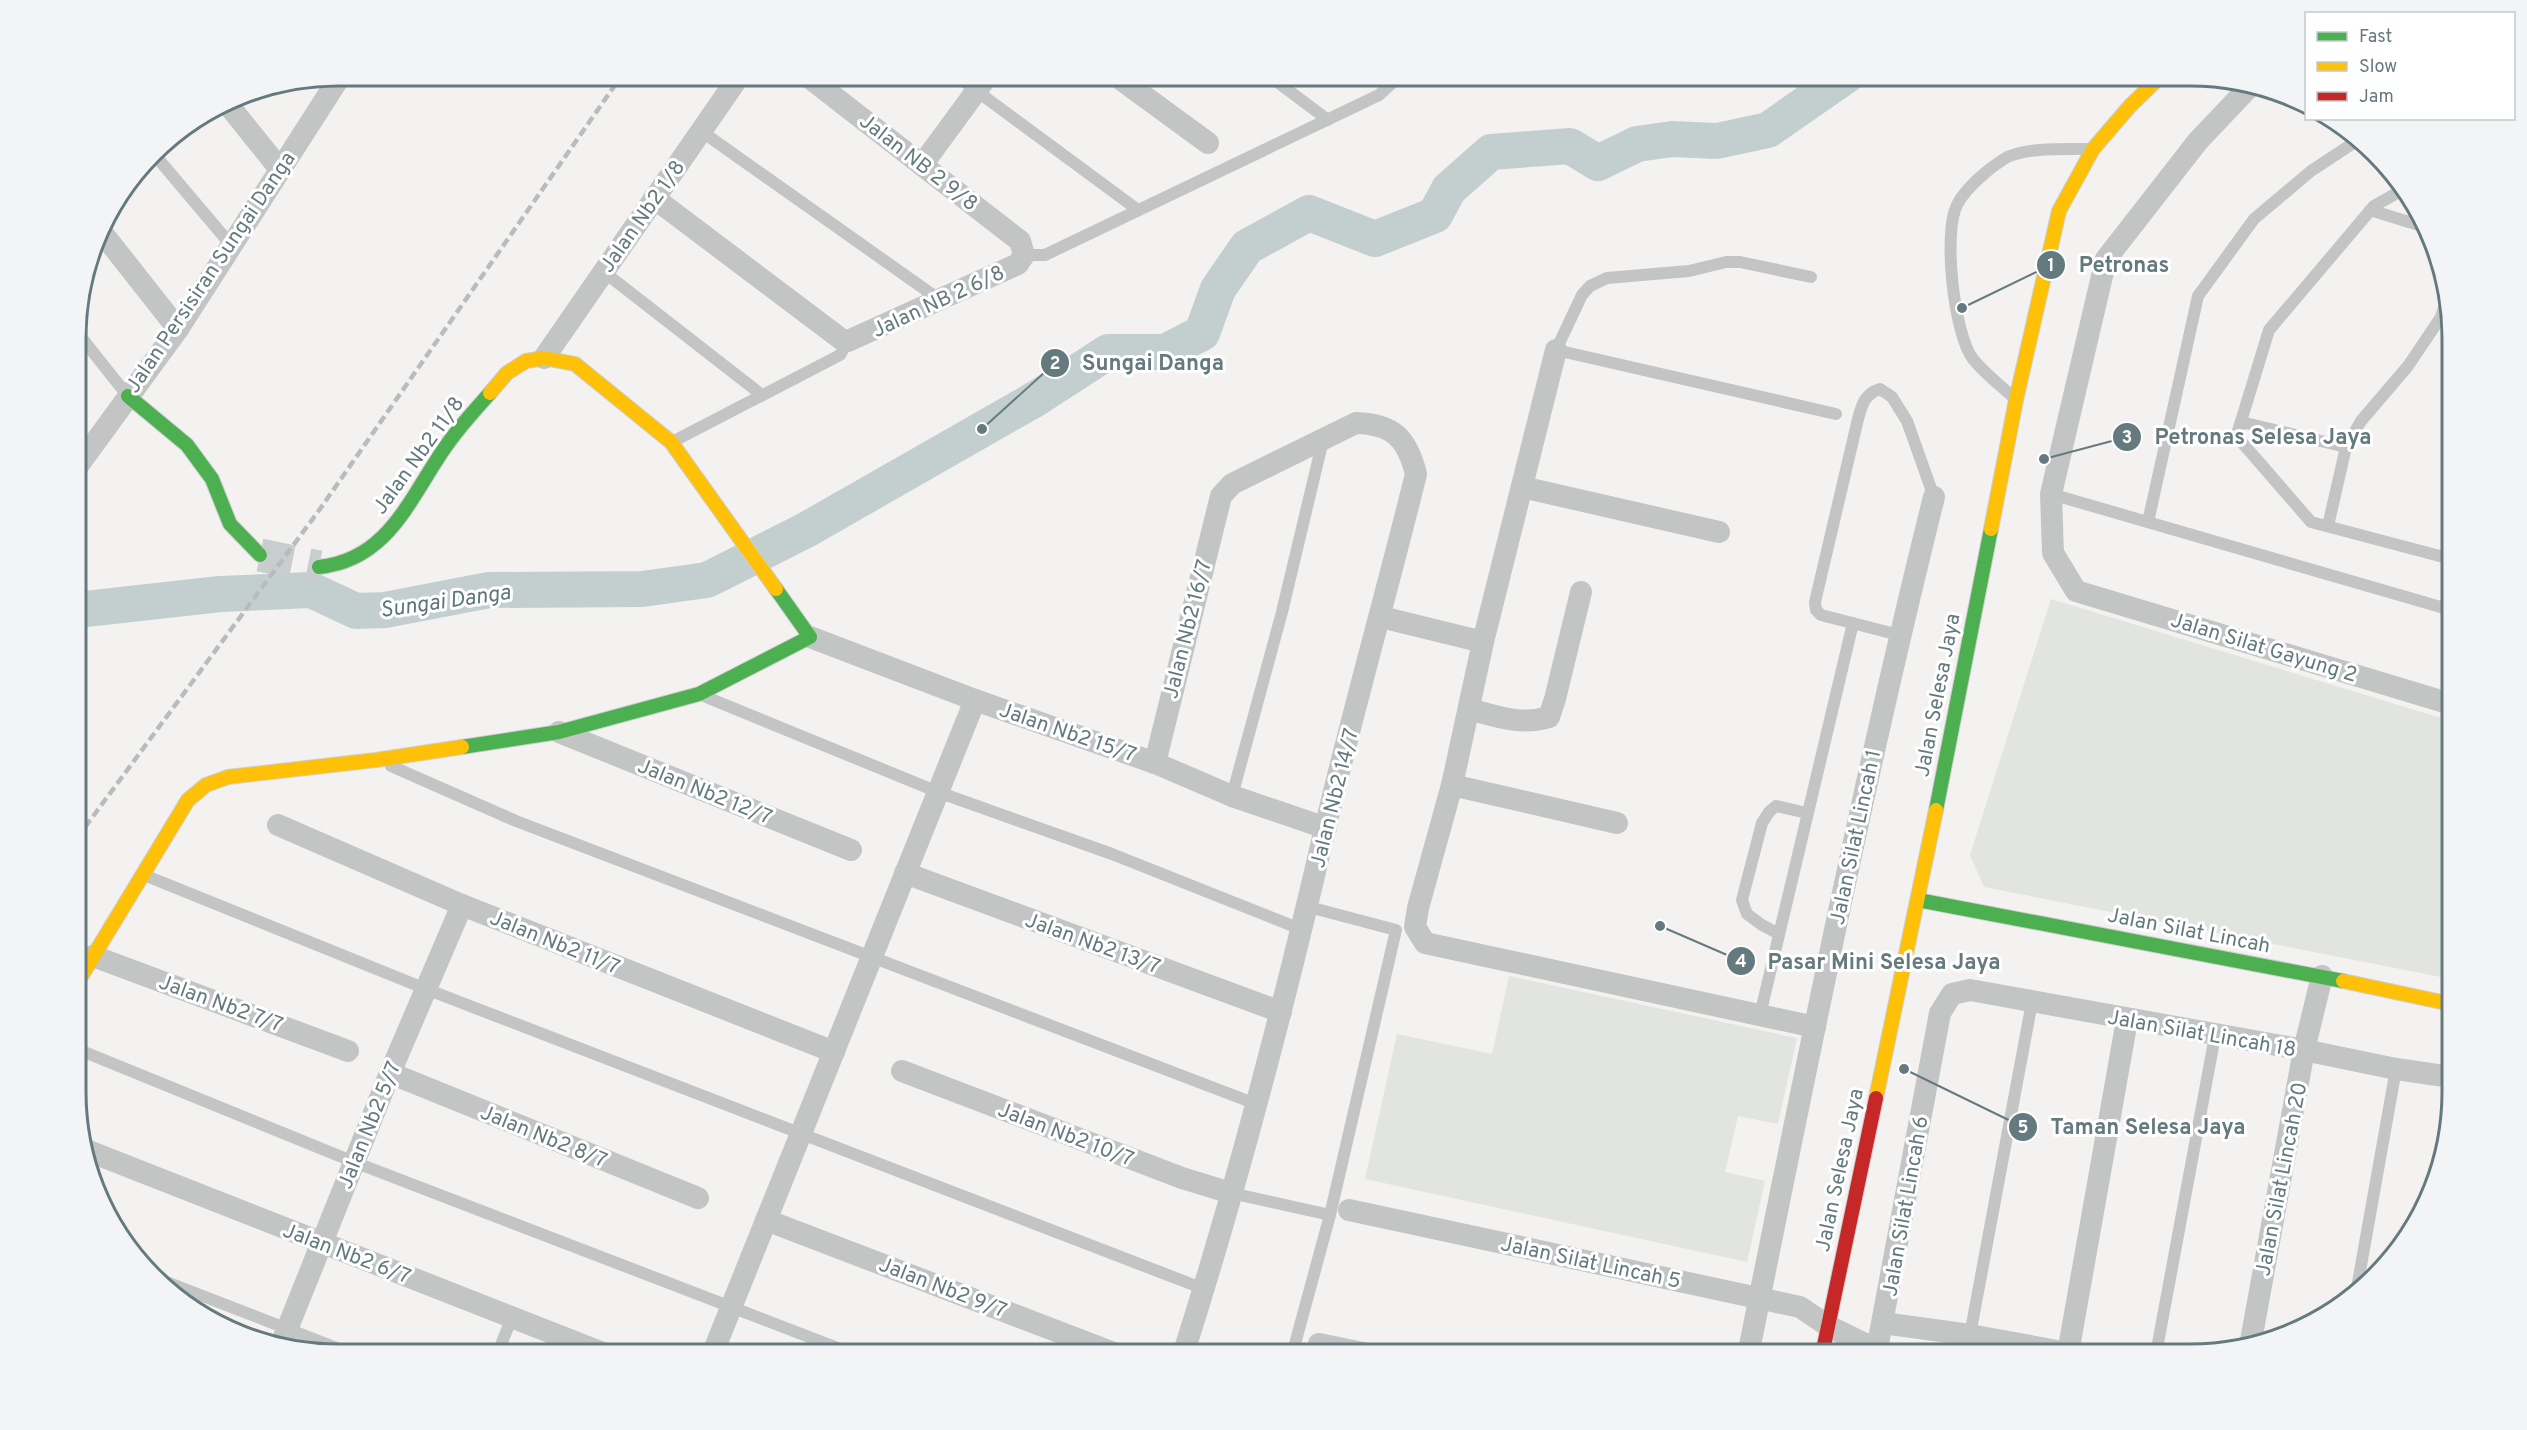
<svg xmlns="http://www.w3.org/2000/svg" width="2527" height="1430" font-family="Overpass,sans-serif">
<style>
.green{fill:#e2e4df}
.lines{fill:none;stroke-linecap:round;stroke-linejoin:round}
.river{stroke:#c3cfcf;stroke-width:36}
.secondary-tunnel{stroke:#c8cece;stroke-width:33;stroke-dasharray:33 16;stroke-linecap:butt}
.fast-casing{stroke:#cdcece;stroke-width:16}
.slow-casing{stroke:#cdcece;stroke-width:16}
.jam-casing{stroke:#cdcece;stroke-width:16}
.lane{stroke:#c3c5c5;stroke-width:12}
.street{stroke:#c3c5c5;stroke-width:22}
.fast{stroke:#4caf50;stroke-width:14}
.slow{stroke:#ffc107;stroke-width:14}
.jam{stroke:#c62828;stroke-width:14}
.rail{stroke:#b9bcbc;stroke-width:4.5;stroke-dasharray:9 4.5;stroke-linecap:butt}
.labels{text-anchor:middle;stroke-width:6;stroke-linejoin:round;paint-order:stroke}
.street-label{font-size:21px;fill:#657a7e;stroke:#fff}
.water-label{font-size:22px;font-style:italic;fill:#5c7676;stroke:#fff}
.rim{fill:none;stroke:#657a7e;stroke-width:3}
.leader{fill:none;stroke:#657a7e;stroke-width:2}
.callout-dot{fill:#657a7e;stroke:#fff;stroke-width:2}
.mark-label{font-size:18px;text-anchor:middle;font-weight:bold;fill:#fff}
.callout-label{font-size:22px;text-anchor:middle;font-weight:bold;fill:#657a7e;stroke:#fff;stroke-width:6;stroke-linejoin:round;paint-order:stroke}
</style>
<rect width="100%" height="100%" fill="#f3f2f1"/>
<g class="green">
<polygon points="2051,599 2451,721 2451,979 1984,887 1970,855"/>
<polygon points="1509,976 1797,1038 1778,1124 1738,1116 1725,1172 1765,1181 1747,1262 1365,1179 1397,1034 1492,1054"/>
</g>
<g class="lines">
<polyline class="river" points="77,610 220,594 311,590 356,611 385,610 489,590 642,589 707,580 806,530 1037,398 1108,352 1165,352 1202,333 1218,289 1247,247 1309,213 1375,239 1435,215 1449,189 1491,152 1570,146 1598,163 1637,144 1672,139 1717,141 1768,130 1847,75"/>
<polyline class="secondary-tunnel" points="260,555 319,567"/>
<defs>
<g id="fast">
<polyline points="128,396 187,445 212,479 230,524 260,555"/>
<path d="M319 567C389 560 410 497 446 446 459 427 475 410 490 393"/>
<polyline points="462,747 559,732 699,694 810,637 776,589"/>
<polyline points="1936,810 1991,529"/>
<polyline points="1918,900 2343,981"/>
</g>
<g id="slow">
<polyline points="490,393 507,373 526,361 544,358 575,364 671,442 776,589"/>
<polyline points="1991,529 2016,400 2059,211 2093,149 2130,106 2162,75"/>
<polyline points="2343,981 2451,1004"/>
<polyline points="77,983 188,800 206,785 228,777 376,760 462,747"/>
<polyline points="1876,1098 1936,810"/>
</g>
<polyline id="jam" points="1822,1355 1876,1098"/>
</defs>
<use href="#fast" class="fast-casing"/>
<use href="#slow" class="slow-casing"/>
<use href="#jam" class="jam-casing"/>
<g class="lane">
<polyline points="955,75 1138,210"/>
<polyline points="1268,75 1328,120"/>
<polyline points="701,131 940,300"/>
<polyline points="154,154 231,245"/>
<polyline points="2404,189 2374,206 2269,330 2238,431 2239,439 2311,522 2451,559"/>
<polyline points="2370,210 2425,227"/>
<polyline points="1024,255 1045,255 1379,95 1391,84 1396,75"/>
<polyline points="604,272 762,395"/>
<polyline points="1811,277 1740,262 1726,262 1689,271 1607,278 1590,286 1582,295 1556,350 1836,414"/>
<polyline points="77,332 127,395"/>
<path d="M2013 397C2000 385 1984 373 1973 359 1954 335 1942 230 1958 203 1967 187 1988 169 2004 159 2023 147 2067 149 2090 149"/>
<polyline points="2241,422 2346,447"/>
<polyline points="672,442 840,355 848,341"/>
<polyline points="2051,494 2451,610"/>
<polyline points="2148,522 2198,296 2254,219 2311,171 2355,142"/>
<polyline points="2328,526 2346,447 2361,421 2408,366 2441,317 2447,297"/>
<path d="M1899 635 1821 615 1816 610 1815 602 1858 419C1862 404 1865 394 1880 389L1892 397 1907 421 1934 497"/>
<polyline points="706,697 938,792 1112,854 1303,930"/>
<polyline points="391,766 516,821 1256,1104"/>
<polyline points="1232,796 1282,612 1323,440"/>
<polyline points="144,875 426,989 1204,1289"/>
<polyline points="1779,934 1762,925 1747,914 1742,900 1762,823 1769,812 1776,806 1807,813"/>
<polyline points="1760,1015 1853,623"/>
<polyline points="77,1049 354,1162 856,1355"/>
<polyline points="1231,1193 1330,1215"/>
<polyline points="164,1281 355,1355"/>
<polyline points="2357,1288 2396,1069"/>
<polyline points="1970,1335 2032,1002"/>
<polyline points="2156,1354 2215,1036"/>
<polyline points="497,1355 512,1317"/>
<polyline points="1292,1355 1330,1215 1396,930 1309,907"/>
</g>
<g class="street">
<polyline points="1115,75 1208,143"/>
<polyline points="2253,83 2198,141 2106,259 2051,494 2053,553 2076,591 2451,704"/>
<polyline points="226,102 279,168"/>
<polyline points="922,165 988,75"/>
<polyline points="654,198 841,339 848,341 1018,264 1024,255 1020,241 806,75"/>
<polyline points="100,230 178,329"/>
<polyline points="1556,350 1483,642 1452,785 1418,908 1415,927 1425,943 1815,1027"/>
<polyline points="544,358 740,75"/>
<polyline points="77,467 178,329 341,75"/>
<polyline points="1522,487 1719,532"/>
<polyline points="1381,617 1483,642"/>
<polyline points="810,637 975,700 1155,763 1232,796 1326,828"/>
<path d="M1469 709C1496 716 1521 726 1549 717L1555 699 1581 592"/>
<polyline points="559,732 851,850"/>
<path d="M1155 763 1221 496 1232 484 1356 423C1393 424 1407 438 1416 474 1387 592 1353 710 1325 829 1284 1006 1238 1182 1183 1355"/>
<polyline points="1452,785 1617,823"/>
<polyline points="278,825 462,905 834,1052"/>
<polyline points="905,873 1281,1012"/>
<polyline points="93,956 348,1051"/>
<polyline points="902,1071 1182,1178 1231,1193"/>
<polyline points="390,1073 698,1198"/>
<polyline points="86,1150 608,1355"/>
<polyline points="1349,1210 1800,1307 1828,1326 1877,1350"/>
<polyline points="766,1220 1119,1355"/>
<polyline points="1883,1323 1970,1335 2068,1353 2127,1020"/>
<polyline points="1319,1344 1373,1355"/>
<polyline points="2250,1346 2304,1050 2322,976"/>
<polyline points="280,1347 390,1073 462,905"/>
<polyline points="712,1355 975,700"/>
<path d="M1748 1355C1806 1068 1863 781 1934 497"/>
<polyline points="1876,1355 1940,1013 1952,994 1970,990 2304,1050 2396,1069 2451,1077"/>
</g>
<use href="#fast" class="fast"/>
<use href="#slow" class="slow"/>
<use href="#jam" class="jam"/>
<polyline class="rail" points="77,838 320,509 622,75"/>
</g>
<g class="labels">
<g class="street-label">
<text transform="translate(919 162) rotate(38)" y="7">Jalan NB 2 9/8</text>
<text transform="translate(642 216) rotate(-55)" y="7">Jalan Nb2 1/8</text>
<text transform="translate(210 272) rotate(-56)" y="7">Jalan Persisiran Sungai Danga</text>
<text transform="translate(938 301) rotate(-25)" y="7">Jalan NB 2 6/8</text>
<text transform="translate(418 455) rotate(-54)" y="7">Jalan Nb2 11/8</text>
<text transform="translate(1187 629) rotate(-76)" y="7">Jalan Nb2 16/7</text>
<text transform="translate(2264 647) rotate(17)" y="7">Jalan Silat Gayung 2</text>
<text transform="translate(1937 695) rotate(-79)" y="7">Jalan Selesa Jaya</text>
<text transform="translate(1068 732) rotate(19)" y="7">Jalan Nb2 15/7</text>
<text transform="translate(705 791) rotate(22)" y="7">Jalan Nb2 12/7</text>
<text transform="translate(1334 798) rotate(-76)" y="7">Jalan Nb2 14/7</text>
<text transform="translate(1855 837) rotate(-78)" y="7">Jalan Silat Lincah 1</text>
<text transform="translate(2189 930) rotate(11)" y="7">Jalan Silat Lincah</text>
<text transform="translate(555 942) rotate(22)" y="7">Jalan Nb2 11/7</text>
<text transform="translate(1093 943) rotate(20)" y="7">Jalan Nb2 13/7</text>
<text transform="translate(221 1003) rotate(20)" y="7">Jalan Nb2 7/7</text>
<text transform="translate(2202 1033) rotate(10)" y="7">Jalan Silat Lincah 18</text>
<text transform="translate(369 1125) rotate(-68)" y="7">Jalan Nb2 5/7</text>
<text transform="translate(1066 1134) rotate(21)" y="7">Jalan Nb2 10/7</text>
<text transform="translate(544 1136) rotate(22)" y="7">Jalan Nb2 8/7</text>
<text transform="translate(1839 1170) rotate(-78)" y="7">Jalan Selesa Jaya</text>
<text transform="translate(2281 1179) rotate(-79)" y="7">Jalan Silat Lincah 20</text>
<text transform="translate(1905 1206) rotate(-80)" y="7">Jalan Silat Lincah 6</text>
<text transform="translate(347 1253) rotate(21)" y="7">Jalan Nb2 6/7</text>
<text transform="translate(1591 1262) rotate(12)" y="7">Jalan Silat Lincah 5</text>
<text transform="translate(943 1287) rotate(21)" y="7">Jalan Nb2 9/7</text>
</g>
<g class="water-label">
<text transform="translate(445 600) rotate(-8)" y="8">Sungai Danga</text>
</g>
</g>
<path d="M0 0H2527V1430H0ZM338 86H2190A252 252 0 0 1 2442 338V1092A252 252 0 0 1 2190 1344H338A252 252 0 0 1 86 1092V338A252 252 0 0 1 338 86Z" fill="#f3f4f5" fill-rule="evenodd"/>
<path class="rim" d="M338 86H2190A252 252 0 0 1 2442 338V1092A252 252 0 0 1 2190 1344H338A252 252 0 0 1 86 1092V338A252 252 0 0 1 338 86Z"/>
<path class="leader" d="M1962 308L2051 265M982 429L1055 363M2044 459L2127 437M1660 926L1741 961M1904 1069L2023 1127"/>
<g class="callout-dot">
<circle cx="1962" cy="308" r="6"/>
<circle cx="982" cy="429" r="6"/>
<circle cx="2044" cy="459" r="6"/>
<circle cx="1660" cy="926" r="6"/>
<circle cx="1904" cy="1069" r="6"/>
<circle cx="2051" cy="265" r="15"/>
<circle cx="1055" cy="363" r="15"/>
<circle cx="2127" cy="437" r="15"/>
<circle cx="1741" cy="961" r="15"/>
<circle cx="2023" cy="1127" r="15"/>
</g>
<g class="mark-label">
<text x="2051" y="271">1</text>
<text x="1055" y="369">2</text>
<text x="2127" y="443">3</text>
<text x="1741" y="967">4</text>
<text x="2023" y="1133">5</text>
</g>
<g class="callout-label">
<text x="2124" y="272">Petronas</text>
<text x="1153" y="370">Sungai Danga</text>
<text x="2263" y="444">Petronas Selesa Jaya</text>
<text x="1884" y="969">Pasar Mini Selesa Jaya</text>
<text x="2148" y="1134">Taman Selesa Jaya</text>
</g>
<rect x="2305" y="12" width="210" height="108" fill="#ffffff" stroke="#c1cacb" stroke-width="1.5"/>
<rect x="2317" y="32" width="30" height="9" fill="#4caf50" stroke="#c1cacb" stroke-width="1.5"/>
<text x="2359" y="42" font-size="18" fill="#657a7e">Fast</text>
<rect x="2317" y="62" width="30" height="9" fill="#ffc107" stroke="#c1cacb" stroke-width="1.5"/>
<text x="2359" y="72" font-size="18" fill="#657a7e">Slow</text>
<rect x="2317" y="92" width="30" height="9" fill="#c62828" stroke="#c1cacb" stroke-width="1.5"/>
<text x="2359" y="102" font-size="18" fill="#657a7e">Jam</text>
</svg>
